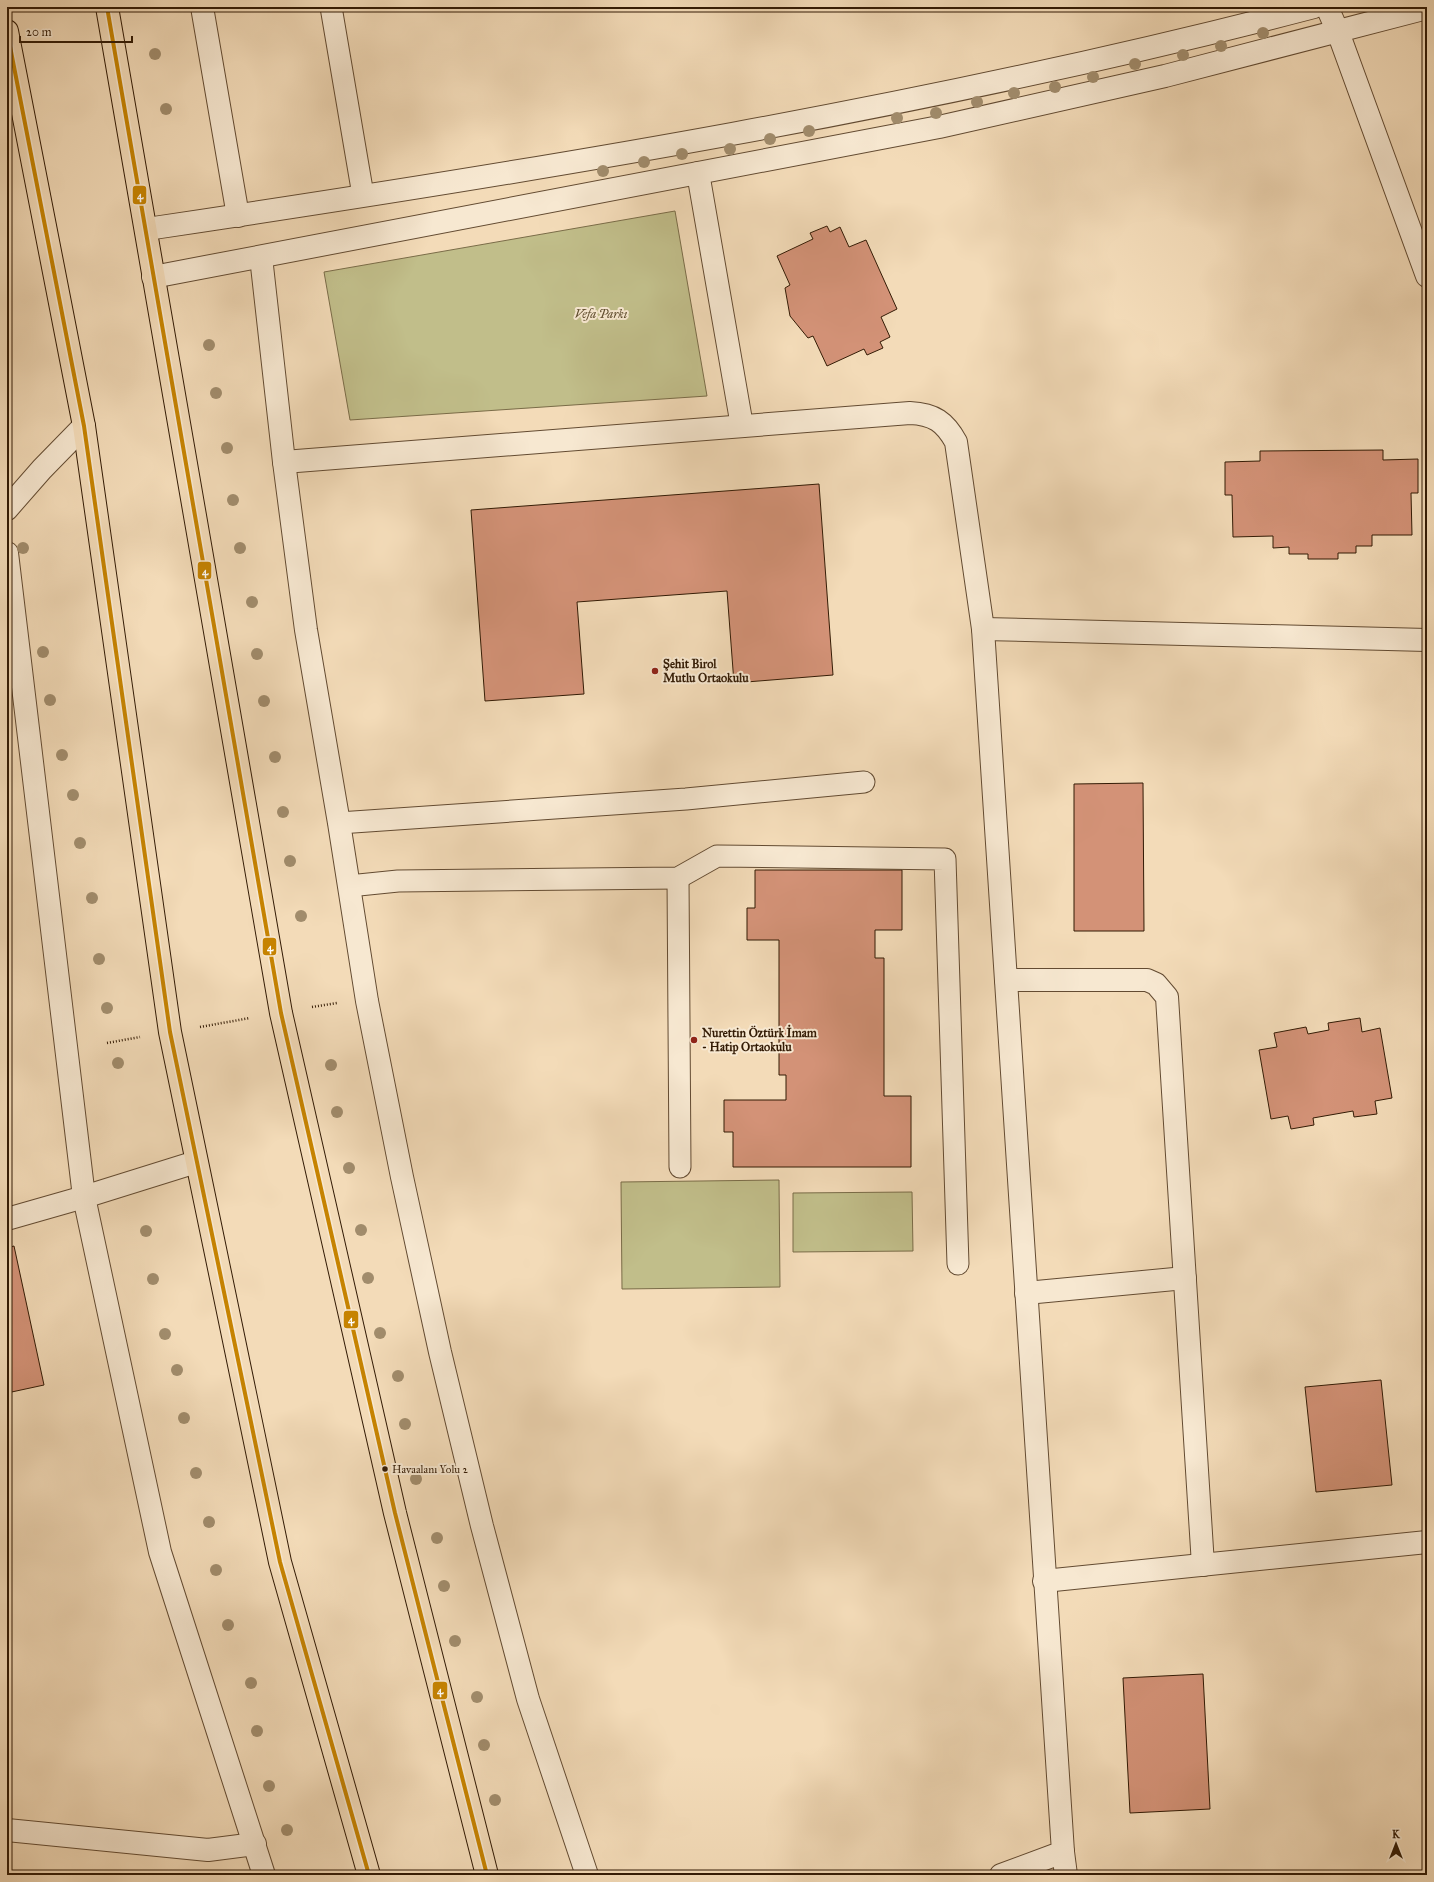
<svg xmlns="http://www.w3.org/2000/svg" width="1434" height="1882" font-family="'IM FELL Great Primer',serif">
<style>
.green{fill:#c1be8a;stroke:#7a6c48}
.building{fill:#d39277;stroke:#331b05}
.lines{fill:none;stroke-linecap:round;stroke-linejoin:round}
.service-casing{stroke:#634b32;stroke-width:23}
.minor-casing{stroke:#634b32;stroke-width:24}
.tertiary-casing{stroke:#634b32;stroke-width:24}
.primary-casing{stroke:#331b05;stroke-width:24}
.path{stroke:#331b05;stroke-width:2.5;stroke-dasharray:1 2;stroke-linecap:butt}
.service{stroke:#f7e8d1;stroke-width:21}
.minor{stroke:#f7e8d1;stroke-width:22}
.tertiary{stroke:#f7e8d1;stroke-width:22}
.primary{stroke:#f3dbb8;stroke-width:22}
.bus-1-casing{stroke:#f7e8d1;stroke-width:7}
.bus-1{stroke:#c68301;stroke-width:4}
.tree{fill:#a18c6c}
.poi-dot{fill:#8f2418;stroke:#f7e8d1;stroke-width:1.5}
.bus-dot{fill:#331b05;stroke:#f7e8d1;stroke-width:1.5}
.labels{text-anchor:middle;stroke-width:4;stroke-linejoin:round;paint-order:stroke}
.bus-label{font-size:11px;fill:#331b05;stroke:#f7e8d1;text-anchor:start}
.park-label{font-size:12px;font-style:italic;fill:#5e4c2d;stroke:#f7e8d1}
.poi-label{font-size:12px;font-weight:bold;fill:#331b05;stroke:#f7e8d1;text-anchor:start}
.line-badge{stroke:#f7e8d1;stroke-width:1.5}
.badge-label{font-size:11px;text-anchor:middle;font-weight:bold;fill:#fff}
</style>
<rect width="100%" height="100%" fill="#f3dbb8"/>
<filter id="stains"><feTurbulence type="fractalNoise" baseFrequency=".005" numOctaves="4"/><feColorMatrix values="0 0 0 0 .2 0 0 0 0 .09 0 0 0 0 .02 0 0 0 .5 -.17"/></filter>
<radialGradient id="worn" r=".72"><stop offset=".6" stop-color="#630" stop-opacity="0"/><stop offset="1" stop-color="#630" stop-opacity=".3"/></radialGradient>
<g class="green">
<polygon points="675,211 707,396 350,420 324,272"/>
<polygon points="779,1180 780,1287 622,1289 621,1182"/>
<polygon points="912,1192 913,1251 793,1252 793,1193"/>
</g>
<g class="building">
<polygon points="827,226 830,232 840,227 849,247 866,240 897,309 881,317 890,337 880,342 883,348 867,355 864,349 827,366 813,336 808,338 790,316 785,288 790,285 777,256 813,239 810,233"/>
<polygon points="1383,450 1383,460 1418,459 1418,493 1411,493 1412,535 1372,535 1372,546 1356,546 1356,553 1338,553 1338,559 1308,559 1308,554 1289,554 1289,547 1273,548 1273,536 1233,537 1232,495 1225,495 1225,462 1260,461 1260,451"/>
<polygon points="819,484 833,675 734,683 727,591 577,602 584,694 485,701 471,510"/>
<polygon points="1143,783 1144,931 1074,931 1074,784"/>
<polygon points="755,870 902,870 902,930 875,930 875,958 884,958 884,1096 911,1096 911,1167 733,1167 733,1132 724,1132 724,1100 786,1100 786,1075 779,1075 779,940 747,940 747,908 755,908"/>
<polygon points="1360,1018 1362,1032 1380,1028 1392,1098 1375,1101 1377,1114 1354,1117 1353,1111 1313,1118 1314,1125 1291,1129 1288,1116 1271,1119 1259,1050 1277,1047 1274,1033 1306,1027 1308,1034 1329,1030 1328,1023"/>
<polygon points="14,1246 44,1385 7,1393 7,1248"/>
<polygon points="1381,1380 1392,1485 1316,1492 1305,1387"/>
<polygon points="1203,1674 1210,1809 1130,1813 1123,1678"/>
</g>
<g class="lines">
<defs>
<g id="service">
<polyline points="331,7 363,195"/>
<polyline points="339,823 686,799 864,782"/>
<polyline points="678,878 680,1167"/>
<polyline points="349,886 398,881 678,878 717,856 945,859 958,1264"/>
</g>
<g id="minor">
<polyline points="202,7 238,216"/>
<polyline points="1327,7 1338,32 1427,276"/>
<polyline points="698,173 742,426"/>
<polyline points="261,257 284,462 306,630 339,823 367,1001 402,1177 440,1352 482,1526 528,1699 587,1875"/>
<path d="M284 462 910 413C934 414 945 422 956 442L983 629 1063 1852 1001 1875"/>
<polyline points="7,509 42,469 84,426"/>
<polyline points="7,553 84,1197 160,1552 264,1875"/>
<polyline points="983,629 1427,640"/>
<polyline points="1006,980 1147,980 1156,984 1167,997 1203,1565"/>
<polyline points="7,1219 84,1197 196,1162"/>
<polyline points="1026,1293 1185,1278"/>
<polyline points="1044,1581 1427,1542"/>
<polyline points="7,1830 208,1850 255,1844"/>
<polyline points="1063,1852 1066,1875"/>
</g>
<g id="tertiary">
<path d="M147 229C538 171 930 107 1314 7"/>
<polyline points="153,277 939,127 1165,76 1427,8"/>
</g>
<g id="primary">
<polyline points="107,7 281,1013 395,1513 487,1875"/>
<polyline points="7,31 84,426 170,1032 280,1562 369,1875"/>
</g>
</defs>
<use href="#service" class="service-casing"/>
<use href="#minor" class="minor-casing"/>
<use href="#tertiary" class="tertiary-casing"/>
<use href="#primary" class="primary-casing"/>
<g class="path">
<polyline points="312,1007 337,1003"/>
<polyline points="200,1027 250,1018"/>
<polyline points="107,1043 140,1037"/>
</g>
<use href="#service" class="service"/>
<use href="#minor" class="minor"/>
<use href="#tertiary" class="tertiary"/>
<use href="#primary" class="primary"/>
<defs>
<g id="bus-1">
<polyline points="107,7 281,1013 395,1513 487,1875"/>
<polyline points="7,31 84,426 170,1032 280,1562 369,1875"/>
</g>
</defs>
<use href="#bus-1" class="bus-1-casing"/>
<use href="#bus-1" class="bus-1"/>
</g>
<g class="tree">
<circle cx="1263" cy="33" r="6"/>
<circle cx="1221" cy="46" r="6"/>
<circle cx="155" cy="54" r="6"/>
<circle cx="1183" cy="55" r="6"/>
<circle cx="1135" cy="64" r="6"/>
<circle cx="1093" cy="77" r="6"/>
<circle cx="1055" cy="87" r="6"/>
<circle cx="1014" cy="93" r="6"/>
<circle cx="977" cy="102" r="6"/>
<circle cx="166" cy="109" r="6"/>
<circle cx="936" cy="113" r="6"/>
<circle cx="897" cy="118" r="6"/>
<circle cx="809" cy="131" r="6"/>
<circle cx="770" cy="139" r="6"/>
<circle cx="730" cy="149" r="6"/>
<circle cx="682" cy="154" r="6"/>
<circle cx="644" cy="162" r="6"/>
<circle cx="603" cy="171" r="6"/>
<circle cx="209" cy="345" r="6"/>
<circle cx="216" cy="393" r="6"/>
<circle cx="227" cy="448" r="6"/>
<circle cx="233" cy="500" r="6"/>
<circle cx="23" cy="548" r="6"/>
<circle cx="240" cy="548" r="6"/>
<circle cx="252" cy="602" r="6"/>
<circle cx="43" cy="652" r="6"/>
<circle cx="257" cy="654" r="6"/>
<circle cx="50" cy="700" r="6"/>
<circle cx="264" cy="701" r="6"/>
<circle cx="62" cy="755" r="6"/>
<circle cx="275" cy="757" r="6"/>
<circle cx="73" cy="795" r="6"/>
<circle cx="283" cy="812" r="6"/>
<circle cx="80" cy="843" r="6"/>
<circle cx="290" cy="861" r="6"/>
<circle cx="92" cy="898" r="6"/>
<circle cx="301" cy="916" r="6"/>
<circle cx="99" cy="959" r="6"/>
<circle cx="107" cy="1008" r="6"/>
<circle cx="118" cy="1063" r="6"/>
<circle cx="331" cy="1065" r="6"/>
<circle cx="337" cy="1112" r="6"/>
<circle cx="349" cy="1168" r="6"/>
<circle cx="361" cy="1230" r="6"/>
<circle cx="146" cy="1231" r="6"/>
<circle cx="368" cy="1278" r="6"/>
<circle cx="153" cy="1279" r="6"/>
<circle cx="380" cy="1333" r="6"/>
<circle cx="165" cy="1334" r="6"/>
<circle cx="177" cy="1370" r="6"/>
<circle cx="398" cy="1376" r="6"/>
<circle cx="184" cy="1418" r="6"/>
<circle cx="405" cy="1424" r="6"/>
<circle cx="196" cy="1473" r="6"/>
<circle cx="416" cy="1479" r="6"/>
<circle cx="209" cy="1522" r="6"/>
<circle cx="437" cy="1538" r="6"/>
<circle cx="216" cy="1570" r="6"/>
<circle cx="444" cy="1586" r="6"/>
<circle cx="228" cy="1625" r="6"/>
<circle cx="455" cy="1641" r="6"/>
<circle cx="251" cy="1683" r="6"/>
<circle cx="477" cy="1697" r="6"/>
<circle cx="257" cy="1731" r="6"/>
<circle cx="484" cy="1745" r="6"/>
<circle cx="269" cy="1786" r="6"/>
<circle cx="495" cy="1800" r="6"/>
<circle cx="287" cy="1830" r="6"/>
</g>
<g class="poi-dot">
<circle cx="655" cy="671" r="4"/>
<circle cx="694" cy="1040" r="4"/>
</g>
<circle class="bus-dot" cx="385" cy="1469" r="3.5"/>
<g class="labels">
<g class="bus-label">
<text x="392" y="1473">Havaalanı Yolu 2</text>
</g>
<g class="park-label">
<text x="601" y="318">Vefa Parkı</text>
</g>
<g class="poi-label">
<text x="663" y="668">Şehit Birol<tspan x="663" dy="14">Mutlu Ortaokulu</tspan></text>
<text x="702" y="1037">Nurettin Öztürk İmam<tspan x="702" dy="14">- Hatip Ortaokulu</tspan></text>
</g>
</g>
<g class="line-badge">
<rect x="132" y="185" width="15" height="20" rx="4" fill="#c68301"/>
<rect x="197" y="561" width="15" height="19" rx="4" fill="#c68301"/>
<rect x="262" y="937" width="15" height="19" rx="4" fill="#c68301"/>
<rect x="343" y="1310" width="16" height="19" rx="4" fill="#c68301"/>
<rect x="432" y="1681" width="16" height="19" rx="4" fill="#c68301"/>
</g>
<g class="badge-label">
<text x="140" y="199">4</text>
<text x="205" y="575">4</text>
<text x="270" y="951">4</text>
<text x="351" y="1323">4</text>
<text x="440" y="1694">4</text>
</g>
<rect width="1434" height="1882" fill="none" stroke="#f3dbb8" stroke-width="24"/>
<rect x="8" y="8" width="1418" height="1866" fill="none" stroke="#331b05" stroke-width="2"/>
<rect x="12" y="12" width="1410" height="1858" fill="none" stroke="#331b05"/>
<g transform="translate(1396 1844)" stroke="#f7e8d1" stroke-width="3" paint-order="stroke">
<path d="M0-3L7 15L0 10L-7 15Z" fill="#331b05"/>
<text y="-6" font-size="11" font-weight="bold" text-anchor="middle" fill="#331b05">K</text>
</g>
<path d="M20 36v6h112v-6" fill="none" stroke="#331b05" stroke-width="2"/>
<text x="26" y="36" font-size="12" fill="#331b05" stroke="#f7e8d1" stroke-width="3" paint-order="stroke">20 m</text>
<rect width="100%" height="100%" filter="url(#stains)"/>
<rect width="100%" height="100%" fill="url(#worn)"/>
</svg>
